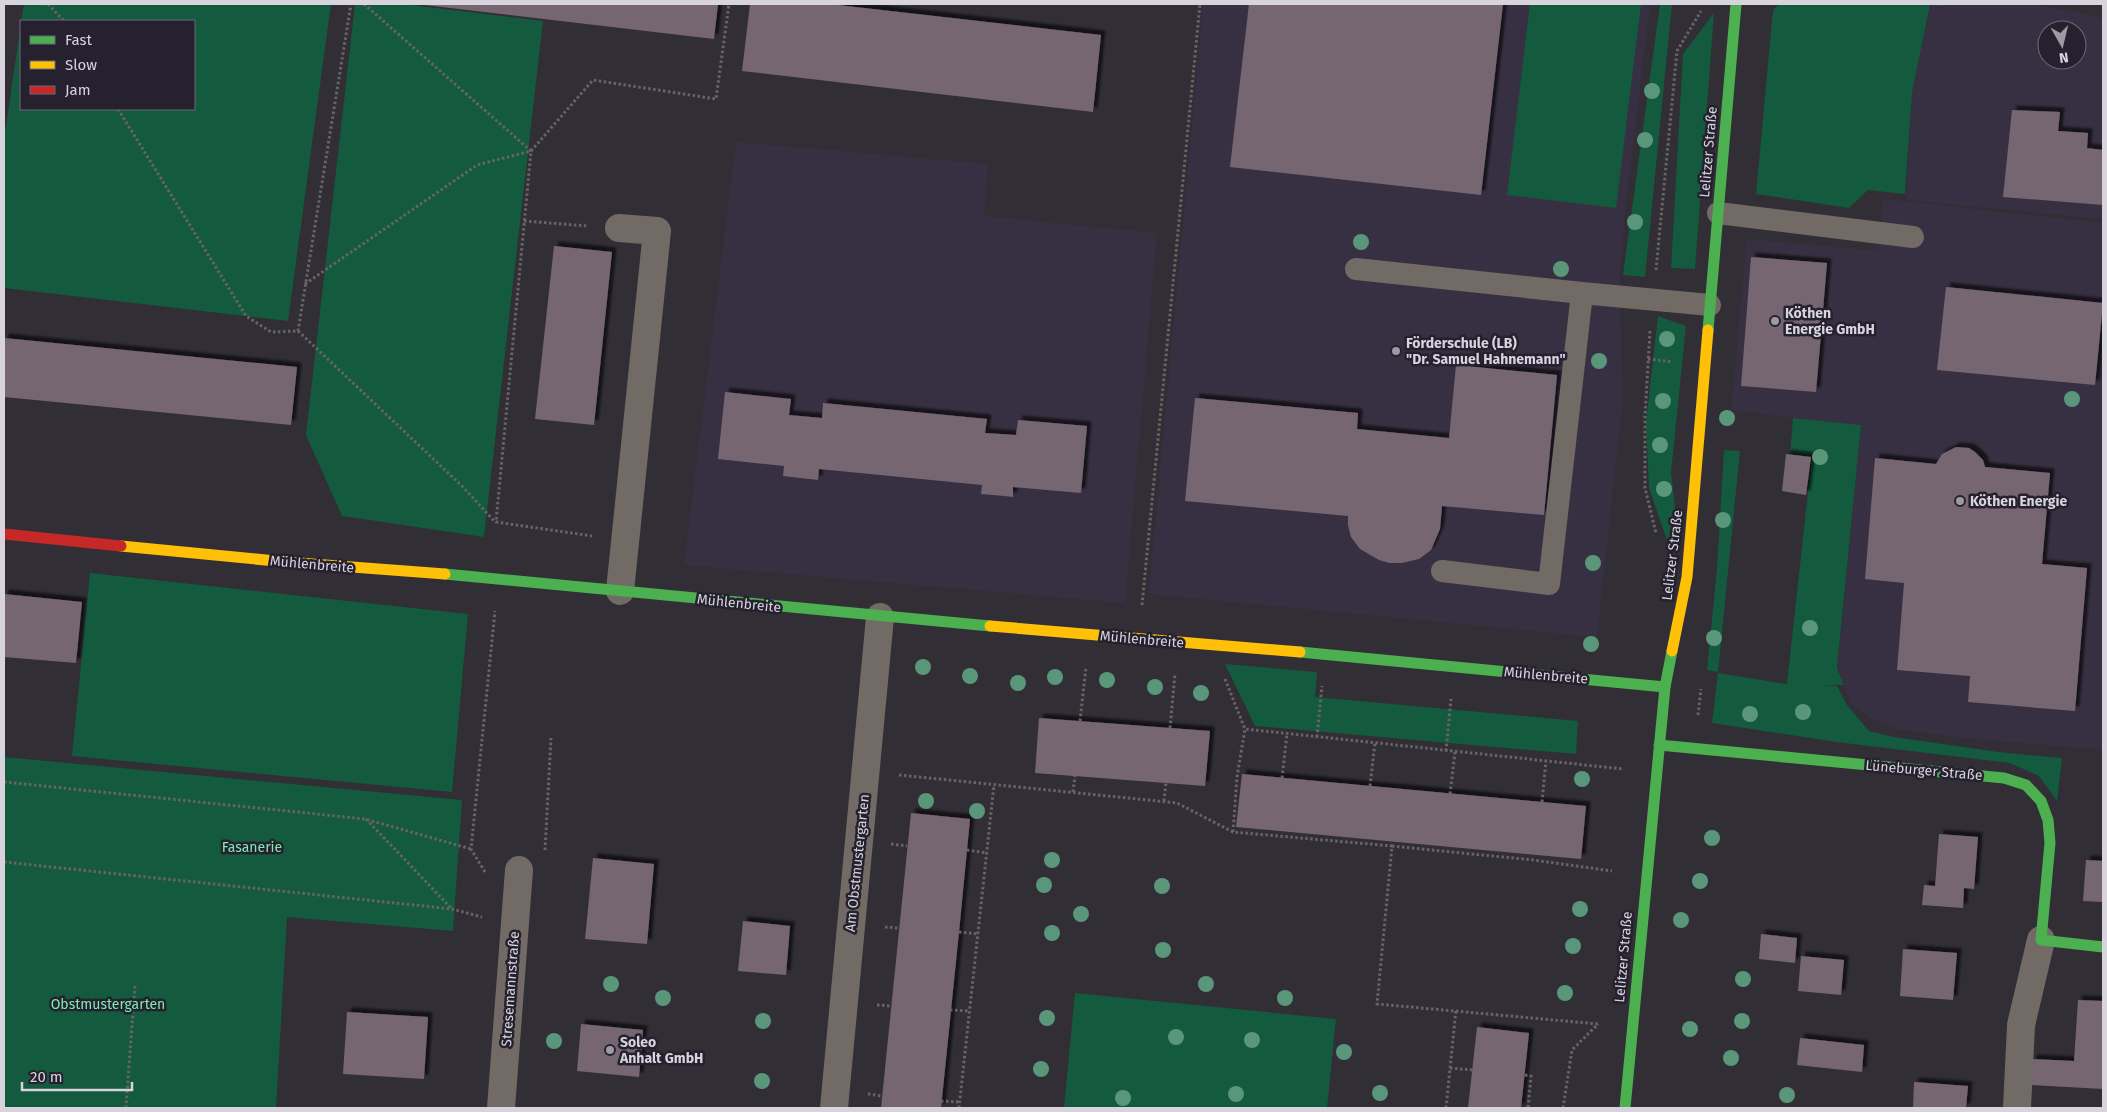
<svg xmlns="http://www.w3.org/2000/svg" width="2107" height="1112" font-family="'Fira Sans',sans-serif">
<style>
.built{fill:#373043;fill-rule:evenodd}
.green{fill:#135a3e}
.building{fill:#756672;filter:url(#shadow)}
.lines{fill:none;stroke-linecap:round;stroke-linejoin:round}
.path{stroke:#696464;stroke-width:3;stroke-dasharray:2.5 2.5;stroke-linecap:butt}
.lane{stroke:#726a64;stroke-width:22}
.street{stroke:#726a64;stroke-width:28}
.fast{stroke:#4caf50;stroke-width:11}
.slow{stroke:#ffc107;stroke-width:11}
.jam{stroke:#c62828;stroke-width:11}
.tree{fill:#5a977a}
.poi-dot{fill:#9e9aa3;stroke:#26212f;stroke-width:2}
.labels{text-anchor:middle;stroke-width:5;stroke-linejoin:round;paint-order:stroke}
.street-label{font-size:14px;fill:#d8d4de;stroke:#26212f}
.poi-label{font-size:14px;font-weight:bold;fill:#d8d4de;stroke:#26212f;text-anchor:start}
.park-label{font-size:14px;fill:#7cedb2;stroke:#26212f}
</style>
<defs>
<filter id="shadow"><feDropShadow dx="4.5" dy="-4.5" stdDeviation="1" flood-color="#0009"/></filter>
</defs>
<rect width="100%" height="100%" fill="#312e36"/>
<g class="built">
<polygon points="1203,4 1650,4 1625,211 1620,273 1622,406 1597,637 1149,594"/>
<path d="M1944 4H2034L2103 18V219L1906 200 1912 93 1931 5 1943 6ZM2047 30H2077V60H2047Z"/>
<polygon points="736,142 988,164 984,216 1157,233 1125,603 684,565"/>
<polygon points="1883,199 2103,223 2103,750 1955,737 1897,729 1871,718 1850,703 1838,668 1861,426 1731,410 1747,239 1878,251"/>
</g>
<g class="green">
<polygon points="24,4 331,4 288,321 4,288 4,139 21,23 21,109 194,109 194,21 21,21"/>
<polygon points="355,4 403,4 543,21 484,537 342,516 306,435"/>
<polygon points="1530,4 1641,4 1616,208 1507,195"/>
<polygon points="1660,4 1672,4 1645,277 1623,275"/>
<polygon points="1779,4 1944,4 1944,6 1930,5 1912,93 1905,194 1868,190 1849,208 1756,194 1773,10"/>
<polygon points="1714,13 1695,269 1671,268 1683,54"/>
<polygon points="1658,316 1686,326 1671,472 1677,525 1669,546 1649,488 1646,422"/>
<polygon points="1793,418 1861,425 1837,668 1844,685 1822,685 1837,686 1847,705 1869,731 1894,737 1998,752 2062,758 2057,801 2039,776 2010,763 1836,742 1712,723 1718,673 1787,684 1812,455 1790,453"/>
<polygon points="1724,450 1740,451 1718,672 1707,670 1717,568"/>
<polygon points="90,573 468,614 452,792 72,756"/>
<polygon points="1225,664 1317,672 1315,697 1578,721 1576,754 1255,726"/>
<polygon points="4,757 462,800 453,931 287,917 276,1108 4,1108"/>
<polygon points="1075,993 1336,1019 1327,1108 1064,1108"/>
</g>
<g class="building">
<polygon points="416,4 718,4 714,39"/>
<polygon points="750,4 829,4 1101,35 1093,112 742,71"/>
<polygon points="1249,4 1503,4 1481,195 1230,167"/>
<polygon points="2012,110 2060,112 2058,131 2088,133 2087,148 2103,150 2103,205 2003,197"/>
<polygon points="554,246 612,252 594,425 535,419"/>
<polygon points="1751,257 1827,263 1816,392 1741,386"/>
<polygon points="1946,287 2103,303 2095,385 1937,370"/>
<polygon points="4,338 297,367 291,425 4,397"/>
<polygon points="1456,365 1557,375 1544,515 1442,506 1440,529 1431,550 1419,559 1402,563 1389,563 1379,560 1360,549 1351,537 1348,525 1348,516 1185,501 1195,398 1358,413 1357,429 1449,438"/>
<polygon points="725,392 791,399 789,415 822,418 823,403 987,419 985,433 1016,435 1018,420 1087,426 1081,493 1013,487 1013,497 1004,496 981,494 982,485 819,469 818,480 783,476 784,466 718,459"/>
<polygon points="1956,447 1969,448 1975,452 1983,460 1985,467 2050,473 2042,564 2087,568 2075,711 1968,702 1970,676 1897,670 1904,583 1865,579 1875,458 1936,464 1942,454"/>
<polygon points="1786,454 1811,457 1806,495 1782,491"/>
<polygon points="4,594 82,602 76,663 4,657"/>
<polygon points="1039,718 1210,731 1205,786 1035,773"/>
<polygon points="1242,774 1586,806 1581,859 1236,827"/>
<polygon points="911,813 970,819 959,932 941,1108 881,1108"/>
<polygon points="1939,834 1978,837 1974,889 1964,888 1963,908 1922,905 1924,885 1935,886"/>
<polygon points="593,858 654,864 647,944 585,939"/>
<polygon points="2086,860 2103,861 2103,902 2083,901"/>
<polygon points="743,921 790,926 786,975 738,971"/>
<polygon points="1761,934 1797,938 1795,963 1759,959"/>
<polygon points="1903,949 1957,953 1953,1000 1900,996"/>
<polygon points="1801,956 1844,960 1841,995 1798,991"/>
<polygon points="2078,1000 2103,1001 2103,1089 2031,1085 2032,1059 2074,1061"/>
<polygon points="347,1012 428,1017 424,1079 343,1074"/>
<polygon points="581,1024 643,1030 639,1077 577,1071"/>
<polygon points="1477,1027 1529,1033 1521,1108 1468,1108"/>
<polygon points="1800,1038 1864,1045 1862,1072 1797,1065"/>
<polygon points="1914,1082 1968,1086 1966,1108 1913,1108"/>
</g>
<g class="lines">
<g class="path">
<polyline points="48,4 64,21"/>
<polyline points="364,4 531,151 496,522 592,536"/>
<polyline points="2102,4 2103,4"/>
<polyline points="118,109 246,316 271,332 298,331 351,4"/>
<polyline points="524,221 588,226"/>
<polyline points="1656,270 1677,51 1701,11"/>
<polyline points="305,284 477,165 531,151 593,80 716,99 729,4"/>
<polyline points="298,331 463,487 495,522"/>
<polyline points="1650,331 1645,416 1645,488 1656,533"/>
<polyline points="1648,359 1673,362"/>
<polyline points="1142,605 1200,4"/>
<polyline points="1225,679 1245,729 1623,769"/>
<polyline points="1698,715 1701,689"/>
<polyline points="1080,721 1086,667"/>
<polyline points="1170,728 1175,674"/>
<polyline points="1317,737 1322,686"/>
<polyline points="1446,751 1451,699"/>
<polyline points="899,775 1177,803 1233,832 1392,846 1377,1004 1598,1024"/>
<polyline points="1282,778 1287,734"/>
<polyline points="4,782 365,819 471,849"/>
<polyline points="1370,786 1375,743"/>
<polyline points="1073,792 1075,776"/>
<polyline points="1450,794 1455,752"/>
<polyline points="1164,801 1166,782"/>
<polyline points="1542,802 1546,761"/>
<polyline points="366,819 451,908"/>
<polyline points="1233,832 1237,777 1245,729"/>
<polyline points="891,844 907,846"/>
<polyline points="1392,846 1533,860 1612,871"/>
<polyline points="545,850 551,738"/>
<polyline points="967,850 987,853"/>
<polyline points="4,862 452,909 482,917"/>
<polyline points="485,872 471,849 495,611"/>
<polyline points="885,927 899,928"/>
<polyline points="959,932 978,934"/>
<polyline points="877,1005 891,1006"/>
<polyline points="950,1010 970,1011"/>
<polyline points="1450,1068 1472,1070"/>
<polyline points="1525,1075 1531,1076 1528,1108"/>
<polyline points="868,1094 882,1096"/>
<polyline points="941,1101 960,1102"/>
<polyline points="126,1108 135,985"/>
<polyline points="959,1108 994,785"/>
<polyline points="1446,1108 1456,1010"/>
<polyline points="1563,1108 1572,1050 1598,1024"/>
</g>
<g class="lane">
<polyline points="1718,213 1913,237"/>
<polyline points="1356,269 1582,293"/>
<polyline points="1442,571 1549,584 1582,293 1710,305"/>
</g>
<g class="street">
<polyline points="619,228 657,231 620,591"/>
<polyline points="501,1108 519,870"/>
<polyline points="834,1108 880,617"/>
<polyline points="2017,1108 2021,1025 2041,940"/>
</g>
<g class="fast">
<polyline points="1708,330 1736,4"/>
<polyline points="445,574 990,626"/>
<polyline points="1300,652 1665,687"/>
<polyline points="1659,745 2004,778 2026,785 2041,801 2048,820 2050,843 2041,940 2103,947"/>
<polyline points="1625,1108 1665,687 1672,651"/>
</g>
<g class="slow">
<polyline points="121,546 286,562 445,574"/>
<polyline points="990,626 1300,652"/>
<polyline points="1672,651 1687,577 1708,330"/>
</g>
<polyline class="jam" points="4,534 121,546"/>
</g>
<g class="tree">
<circle cx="1652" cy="91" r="8"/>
<circle cx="1645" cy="140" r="8"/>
<circle cx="1635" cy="222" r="8"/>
<circle cx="1361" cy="242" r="8"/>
<circle cx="1561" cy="269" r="8"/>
<circle cx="1667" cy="339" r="8"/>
<circle cx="1599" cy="361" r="8"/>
<circle cx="2072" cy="399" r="8"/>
<circle cx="1663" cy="401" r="8"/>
<circle cx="1727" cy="418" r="8"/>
<circle cx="1660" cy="445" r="8"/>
<circle cx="1820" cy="457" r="8"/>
<circle cx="1664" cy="489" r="8"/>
<circle cx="1723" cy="520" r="8"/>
<circle cx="1593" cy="563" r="8"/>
<circle cx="1810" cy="628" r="8"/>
<circle cx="1714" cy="638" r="8"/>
<circle cx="1591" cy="644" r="8"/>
<circle cx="923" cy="667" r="8"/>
<circle cx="970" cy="676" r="8"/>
<circle cx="1055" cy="677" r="8"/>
<circle cx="1107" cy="680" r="8"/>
<circle cx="1018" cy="683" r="8"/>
<circle cx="1155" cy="687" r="8"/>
<circle cx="1201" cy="693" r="8"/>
<circle cx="1803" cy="712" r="8"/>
<circle cx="1750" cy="714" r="8"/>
<circle cx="1582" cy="779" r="8"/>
<circle cx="926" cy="801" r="8"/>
<circle cx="977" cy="811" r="8"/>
<circle cx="1712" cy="838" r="8"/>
<circle cx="1052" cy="860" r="8"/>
<circle cx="1700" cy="881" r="8"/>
<circle cx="1044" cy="885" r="8"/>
<circle cx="1162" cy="886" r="8"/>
<circle cx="1580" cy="909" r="8"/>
<circle cx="1081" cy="914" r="8"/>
<circle cx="1681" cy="920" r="8"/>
<circle cx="1052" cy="933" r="8"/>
<circle cx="1573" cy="946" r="8"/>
<circle cx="1163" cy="950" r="8"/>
<circle cx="1743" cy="979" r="8"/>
<circle cx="611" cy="984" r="8"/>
<circle cx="1206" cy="984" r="8"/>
<circle cx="1565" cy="993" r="8"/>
<circle cx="663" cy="998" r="8"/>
<circle cx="1285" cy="998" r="8"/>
<circle cx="1047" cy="1018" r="8"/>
<circle cx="763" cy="1021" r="8"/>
<circle cx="1742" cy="1021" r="8"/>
<circle cx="1690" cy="1029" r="8"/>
<circle cx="1176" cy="1037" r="8"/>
<circle cx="1252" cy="1040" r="8"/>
<circle cx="554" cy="1041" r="8"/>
<circle cx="1344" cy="1052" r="8"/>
<circle cx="1731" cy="1058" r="8"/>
<circle cx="1041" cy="1069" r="8"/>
<circle cx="762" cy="1081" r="8"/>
<circle cx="1380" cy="1093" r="8"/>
<circle cx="1236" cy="1094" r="8"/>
<circle cx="1787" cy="1095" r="8"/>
<circle cx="1123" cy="1098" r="8"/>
</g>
<g class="poi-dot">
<circle cx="1775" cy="321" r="5"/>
<circle cx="1396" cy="351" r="5"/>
<circle cx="1960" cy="501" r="5"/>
<circle cx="610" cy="1050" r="5"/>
</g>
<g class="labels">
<g class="street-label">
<text transform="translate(1708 152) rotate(-85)" y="5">Lelitzer Straße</text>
<text transform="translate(1672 555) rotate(-83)" y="5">Lelitzer Straße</text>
<text transform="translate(312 564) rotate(5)" y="5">Mühlenbreite</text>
<text transform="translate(739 603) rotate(6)" y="5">Mühlenbreite</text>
<text transform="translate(1142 639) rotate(5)" y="5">Mühlenbreite</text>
<text transform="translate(1546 675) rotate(5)" y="5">Mühlenbreite</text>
<text transform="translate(1924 770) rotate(5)" y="5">Lüneburger Straße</text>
<text transform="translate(857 863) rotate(-84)" y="5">Am Obstmustergarten</text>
<text transform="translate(1623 957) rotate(-85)" y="5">Lelitzer Straße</text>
<text transform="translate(510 989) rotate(-86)" y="5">Stresemannstraße</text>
</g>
<g class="poi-label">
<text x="1785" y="318">Köthen<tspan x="1785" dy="16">Energie GmbH</tspan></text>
<text x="1406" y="348">Förderschule (LB)<tspan x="1406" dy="16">"Dr. Samuel Hahnemann"</tspan></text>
<text x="1970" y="506">Köthen Energie</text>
<text x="620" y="1047">Soleo<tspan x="620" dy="16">Anhalt GmbH</tspan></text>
</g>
<g class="park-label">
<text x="252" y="852">Fasanerie</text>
<text x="108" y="1009">Obstmustergarten</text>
</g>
</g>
<rect width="2107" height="1112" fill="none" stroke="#d8d4de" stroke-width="10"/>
<rect x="20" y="20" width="175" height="90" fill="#26212f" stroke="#6d6975"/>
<rect x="30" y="36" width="25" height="8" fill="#4caf50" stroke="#6d6975"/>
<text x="65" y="45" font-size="15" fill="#d8d4de">Fast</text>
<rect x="30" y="61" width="25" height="8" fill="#ffc107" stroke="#6d6975"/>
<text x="65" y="70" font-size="15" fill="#d8d4de">Slow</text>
<rect x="30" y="86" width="25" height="8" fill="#c62828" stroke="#6d6975"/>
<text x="65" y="95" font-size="15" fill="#d8d4de">Jam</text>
<g transform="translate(2062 45) rotate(172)"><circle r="24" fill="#26212f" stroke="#6d6975"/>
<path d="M0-4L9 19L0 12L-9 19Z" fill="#9e9aa3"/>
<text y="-8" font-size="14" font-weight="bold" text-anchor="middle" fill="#d8d4de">N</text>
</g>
<path d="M22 1082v8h110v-8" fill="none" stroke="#d8d4de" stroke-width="2.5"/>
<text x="30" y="1082" font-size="15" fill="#d8d4de" stroke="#26212f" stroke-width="4" paint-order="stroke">20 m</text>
</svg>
